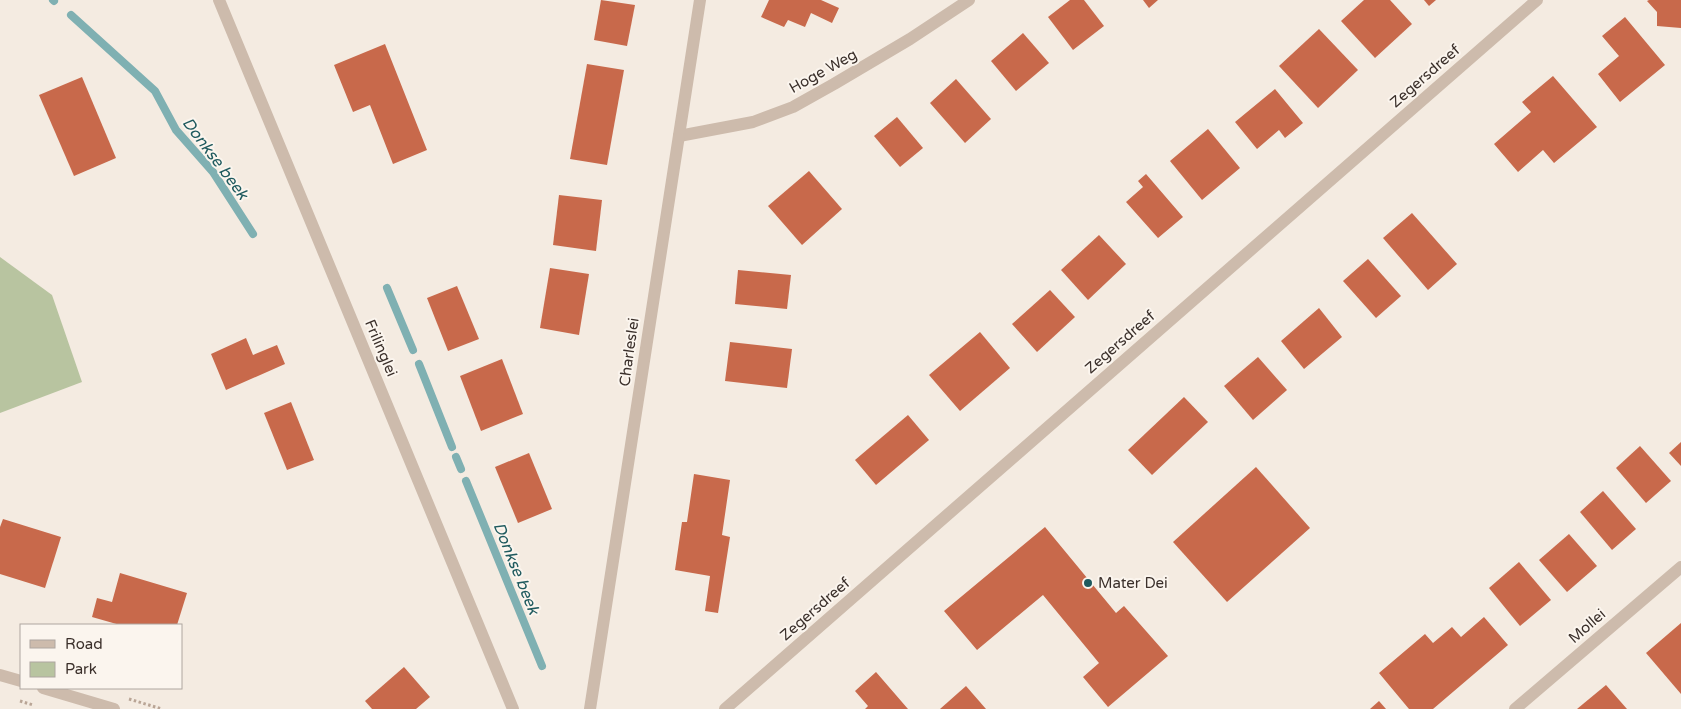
<svg xmlns="http://www.w3.org/2000/svg" width="1681" height="709" font-family="'Varela Round',sans-serif">
<style>
.green{fill:#b8c4a0}
.lines{fill:none;stroke-linecap:round;stroke-linejoin:round}
.stream{stroke:#7fb0b2;stroke-width:8}
.building{fill:#c8694b}
.path{stroke:#b9a596;stroke-width:3;stroke-dasharray:2.5 2.5;stroke-linecap:butt}
.street{stroke:#cdbbac;stroke-width:12}
.poi-dot{fill:#1f5a5e;stroke:#fbf5ee;stroke-width:2}
.labels{text-anchor:middle;stroke-width:4;stroke-linejoin:round;paint-order:stroke}
.street-label{font-size:15px;fill:#3b302b;stroke:#fbf5ee}
.poi-label{font-size:15px;fill:#3b302b;stroke:#fbf5ee;text-anchor:start}
.water-label{font-size:16px;font-style:italic;fill:#1f5a5e;stroke:#fbf5ee}
</style>
<rect width="100%" height="100%" fill="#f4ebe1"/>
<polygon class="green" points="0,257 52,295 82,382 0,413"/>
<g class="lines">
<g class="stream">
<polyline points="53,0 54,1"/>
<polyline points="71,15 155,91 176,130 213,172 253,234"/>
<polyline points="387,288 413,350"/>
<polyline points="419,364 452,447"/>
<polyline points="456,457 461,469"/>
<polyline points="466,481 542,666"/>
</g>
</g>
<g class="building">
<polygon points="601,0 635,5 627,46 594,40"/>
<polygon points="769,0 821,0 839,8 832,23 811,13 805,27 788,20 784,27 761,17"/>
<polygon points="1070,0 1084,0 1104,26 1073,50 1048,17"/>
<polygon points="1143,0 1158,0 1149,8"/>
<polygon points="1364,0 1390,0 1412,24 1375,58 1341,21"/>
<polygon points="1424,0 1436,0 1429,6"/>
<polygon points="1649,0 1681,0 1681,28 1657,26 1657,12 1647,1"/>
<polygon points="1625,17 1665,65 1620,102 1598,74 1619,56 1602,36"/>
<polygon points="1319,29 1358,70 1318,108 1279,66"/>
<polygon points="1023,33 1049,63 1016,91 991,61"/>
<polygon points="385,44 427,150 393,164 370,105 353,112 334,65"/>
<polygon points="587,64 624,70 607,165 570,159"/>
<polygon points="1553,76 1597,127 1554,163 1543,150 1518,172 1494,144 1531,112 1522,102"/>
<polygon points="82,77 116,158 74,176 39,95"/>
<polygon points="956,79 991,119 965,143 930,103"/>
<polygon points="1275,89 1303,123 1285,138 1279,130 1257,149 1235,122"/>
<polygon points="897,117 923,148 900,167 874,136"/>
<polygon points="1208,129 1240,168 1202,200 1170,161"/>
<polygon points="809,171 842,209 802,245 768,206"/>
<polygon points="1146,174 1183,217 1158,238 1126,202 1143,187 1138,181"/>
<polygon points="559,195 602,200 596,251 553,245"/>
<polygon points="1412,213 1457,264 1428,290 1383,238"/>
<polygon points="1099,235 1126,264 1088,300 1061,270"/>
<polygon points="1368,259 1401,296 1376,318 1343,281"/>
<polygon points="550,268 589,274 579,335 540,328"/>
<polygon points="738,270 791,275 787,309 735,304"/>
<polygon points="457,286 479,339 448,351 427,298"/>
<polygon points="1050,290 1075,317 1037,352 1012,324"/>
<polygon points="1319,308 1342,337 1304,369 1281,341"/>
<polygon points="980,332 1010,368 960,411 929,375"/>
<polygon points="246,338 253,355 277,345 285,364 226,390 211,354"/>
<polygon points="730,342 792,349 787,388 725,381"/>
<polygon points="1258,357 1287,390 1253,420 1224,386"/>
<polygon points="502,359 523,414 481,431 460,376"/>
<polygon points="1184,397 1208,422 1152,475 1128,450"/>
<polygon points="291,402 314,460 287,470 264,413"/>
<polygon points="908,415 929,440 876,485 855,460"/>
<polygon points="1681,442 1681,466 1669,453"/>
<polygon points="1640,446 1671,481 1646,503 1616,468"/>
<polygon points="529,453 552,509 518,523 495,467"/>
<polygon points="1256,467 1310,528 1227,602 1173,542"/>
<polygon points="694,474 730,480 722,535 730,537 718,613 705,611 710,576 675,570 682,522 687,522"/>
<polygon points="1603,491 1636,529 1612,550 1580,512"/>
<polygon points="3,519 61,537 45,588 0,574 0,527"/>
<polygon points="1045,527 1116,613 1124,606 1168,656 1108,707 1083,677 1099,663 1043,595 977,650 944,611"/>
<polygon points="1569,534 1597,566 1567,592 1539,560"/>
<polygon points="1519,562 1551,600 1520,626 1489,588"/>
<polygon points="120,573 187,593 177,625 120,625 92,617 97,598 112,602"/>
<polygon points="1484,617 1508,645 1433,709 1409,709 1379,673 1425,634 1433,643 1452,627 1461,637"/>
<polygon points="1681,623 1681,694 1646,653"/>
<polygon points="404,667 430,697 416,709 372,709 365,701"/>
<polygon points="876,672 908,709 865,709 868,706 855,691"/>
<polygon points="1606,685 1627,709 1577,709 1583,704"/>
<polygon points="966,686 986,709 940,709"/>
<polygon points="1379,701 1386,709 1370,709"/>
</g>
<g class="lines">
<g class="path">
<polyline points="129,699 162,709"/>
<polyline points="20,701 33,705"/>
</g>
<g class="street">
<polyline points="219,0 513,709"/>
<polyline points="679,136 753,122 793,107 834,84 910,39 969,0"/>
<polyline points="0,675 21,681"/>
<polyline points="43,688 114,709"/>
<polyline points="590,709 700,0"/>
<polyline points="725,709 1537,0"/>
<polyline points="1515,709 1681,567"/>
</g>
</g>
<circle class="poi-dot" cx="1088" cy="583" r="5"/>
<g class="labels">
<g class="street-label">
<text transform="translate(823 71) rotate(-29)" y="5">Hoge Weg</text>
<text transform="translate(1425 76) rotate(-41)" y="5">Zegersdreef</text>
<text transform="translate(1120 342) rotate(-41)" y="5">Zegersdreef</text>
<text transform="translate(381 348) rotate(67)" y="5">Frilinglei</text>
<text transform="translate(629 352) rotate(-82)" y="5">Charleslei</text>
<text transform="translate(815 609) rotate(-41)" y="5">Zegersdreef</text>
<text transform="translate(1587 626) rotate(-41)" y="5">Mollei</text>
</g>
<g class="poi-label">
<text x="1098" y="588">Mater Dei</text>
</g>
<g class="water-label">
<text transform="translate(216 158) rotate(53)" y="6">Donkse beek</text>
<text transform="translate(517 568) rotate(68)" y="6">Donkse beek</text>
</g>
</g>
<rect x="20" y="624" width="162" height="65" fill="#fbf5ee" stroke="#aea6a0"/>
<rect x="30" y="640" width="25" height="8" fill="#cdbbac" stroke="#aea6a0"/>
<text x="65" y="649" font-size="15" fill="#3b302b">Road</text>
<rect x="30" y="662" width="25" height="15" fill="#b8c4a0" stroke="#aea6a0"/>
<text x="65" y="674" font-size="15" fill="#3b302b">Park</text>
</svg>
